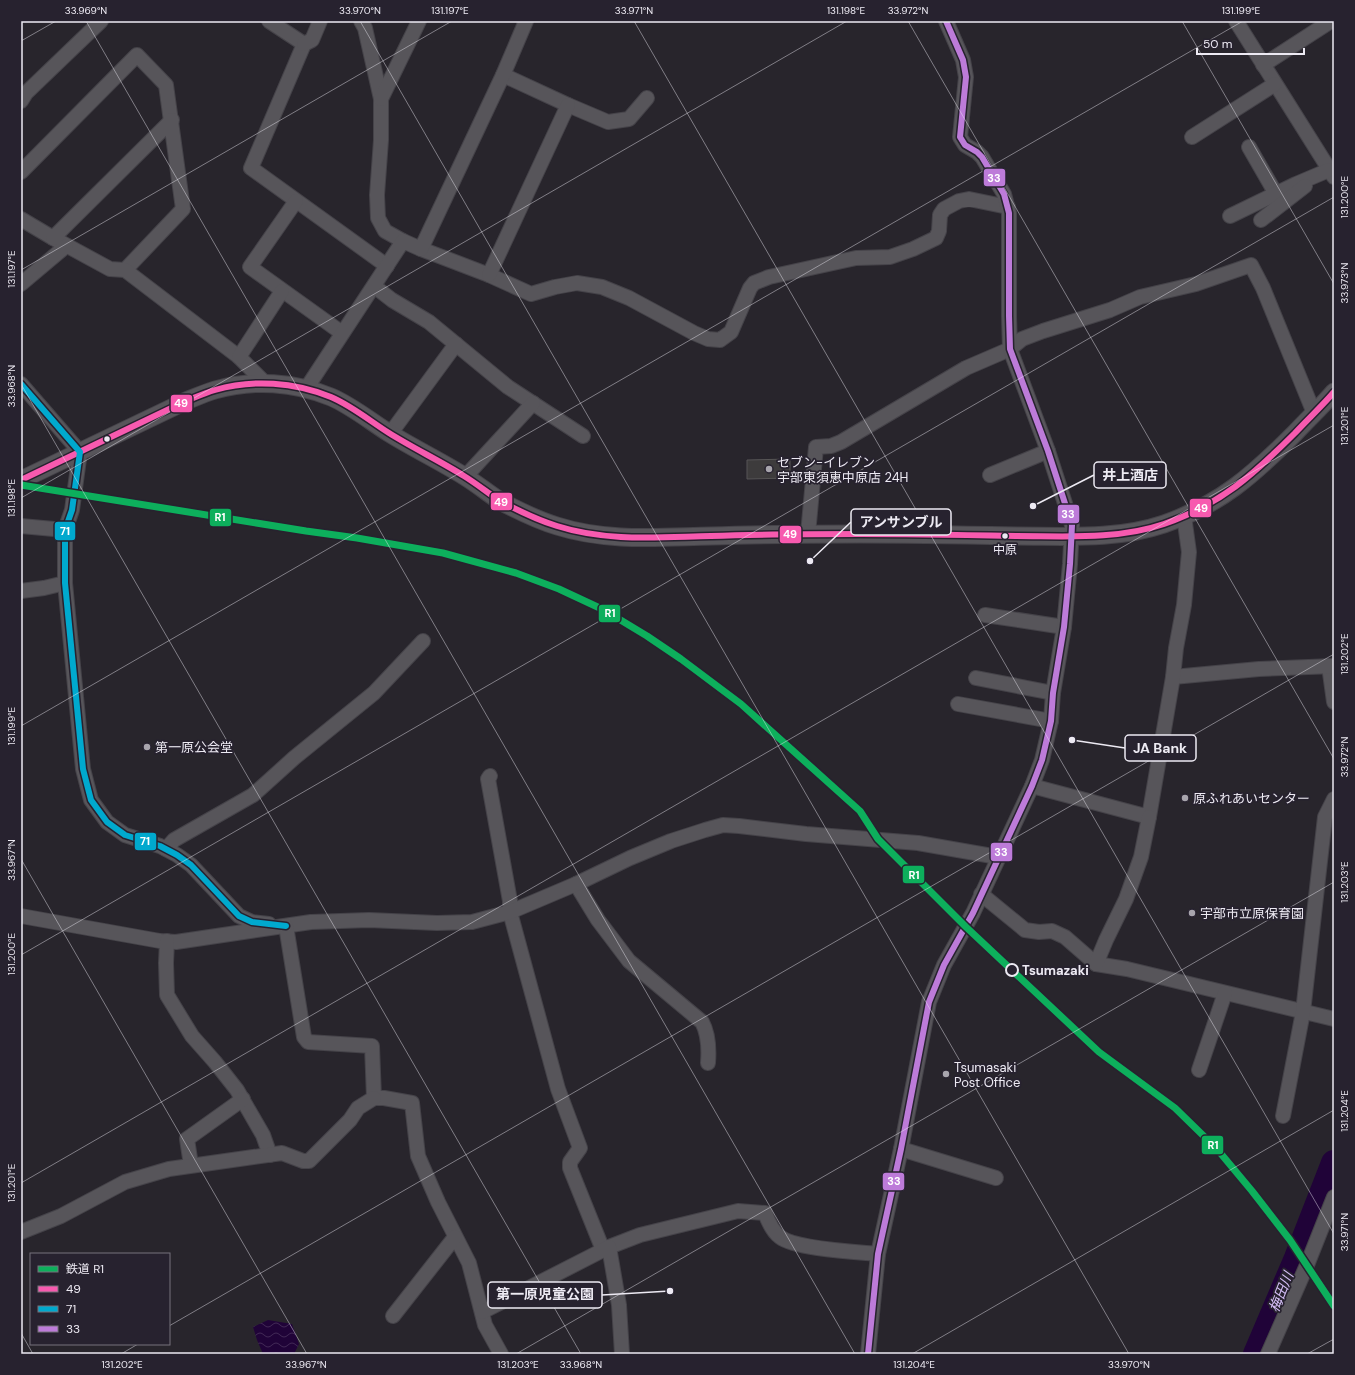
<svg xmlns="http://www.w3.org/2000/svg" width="1355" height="1375" font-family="'DM Sans','Noto Sans JP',sans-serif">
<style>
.water{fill:url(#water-waves)}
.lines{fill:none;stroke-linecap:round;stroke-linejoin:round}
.river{stroke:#200338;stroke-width:26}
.building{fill:#3d3b3c;stroke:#575556}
.minor-casing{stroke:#454349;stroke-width:16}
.tertiary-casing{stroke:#454349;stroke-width:19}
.minor{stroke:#57555a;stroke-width:14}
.tertiary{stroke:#57555a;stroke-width:17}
.bus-1-casing{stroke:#27222f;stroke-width:9}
.bus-2-casing{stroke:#27222f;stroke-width:9}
.bus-3-casing{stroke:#27222f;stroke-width:9}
.bus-1{stroke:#f75aaf;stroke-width:6}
.bus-2{stroke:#00a9ce;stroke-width:6}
.bus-3{stroke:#bd7bd9;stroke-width:6}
.rail-1-casing{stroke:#27222f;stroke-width:10}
.rail-1{stroke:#0daf5c;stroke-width:7}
.ticks{fill:none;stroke:#edeaf3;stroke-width:1;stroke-opacity:0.45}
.bus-dot{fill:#edeaf3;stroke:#27222f;stroke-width:1.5}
.poi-dot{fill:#a8a5ad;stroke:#27222f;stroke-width:1.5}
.stop-dot{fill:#27222f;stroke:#edeaf3;stroke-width:2}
.labels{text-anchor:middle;stroke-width:3.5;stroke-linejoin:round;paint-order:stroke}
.bus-label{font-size:12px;fill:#edeaf3;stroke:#27222f}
.poi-label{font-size:13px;fill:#edeaf3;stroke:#27222f;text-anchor:start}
.stop-label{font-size:13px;font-weight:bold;fill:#edeaf3;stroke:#27222f;text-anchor:start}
.water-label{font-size:14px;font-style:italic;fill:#d5bff7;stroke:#27222f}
.leader{fill:none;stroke:#edeaf3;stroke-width:1.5}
.callout-dot{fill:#edeaf3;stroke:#27222f;stroke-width:1.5}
.callout{fill:#27222f;stroke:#edeaf3;stroke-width:1.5}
.callout-label{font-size:14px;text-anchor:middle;font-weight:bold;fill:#edeaf3}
.line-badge{stroke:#27222f;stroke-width:1.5}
.badge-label{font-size:11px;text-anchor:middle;font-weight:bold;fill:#fff}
.neatline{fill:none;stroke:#edeaf3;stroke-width:1.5}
.ticks-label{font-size:10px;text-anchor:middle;fill:#edeaf3}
</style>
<defs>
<pattern id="water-waves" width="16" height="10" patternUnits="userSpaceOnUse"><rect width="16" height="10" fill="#200338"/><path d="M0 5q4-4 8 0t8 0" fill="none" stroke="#412855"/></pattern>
</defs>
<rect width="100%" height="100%" fill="#28252c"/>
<polygon class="water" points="268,1320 292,1324 299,1344 294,1354 263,1354 257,1340 253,1327"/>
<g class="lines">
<polyline class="river" points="1256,1354 1297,1258 1334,1163"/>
</g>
<polygon class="building" points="790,459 790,478 747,479 747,460"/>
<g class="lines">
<defs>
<g id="minor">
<polyline points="269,21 304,44 251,168 387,266"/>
<polyline points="361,21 365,28 381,99 381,140 377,195 378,218 385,231 403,241"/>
<polyline points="1236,21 1334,177"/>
<polyline points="304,44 312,40 320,21"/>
<polyline points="1263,65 1331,21"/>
<polyline points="503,75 568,105 608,122 629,119 647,98"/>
<polyline points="381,99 419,21"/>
<polyline points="21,101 26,93 101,21"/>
<polyline points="1192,137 1275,84"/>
<polyline points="1249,147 1276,194"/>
<polyline points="21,172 137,55 166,85 183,209 125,270"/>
<polyline points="296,201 250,267 342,333"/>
<polyline points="1230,216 1296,184 1329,170"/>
<polyline points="21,219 53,238 110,269 125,270 239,357 265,383"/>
<polyline points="1261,220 1305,186"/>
<polyline points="53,238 172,120"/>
<polyline points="421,249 489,275 531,294 555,287 577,283 602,287 629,298 694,333 708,339 720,340 731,332 750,288 754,283 769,277 856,258 890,257 913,249 936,238 939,231 940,215 944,209 959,201 969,199 1008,207"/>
<polyline points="489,275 568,105"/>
<polyline points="21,284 66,246"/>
<polyline points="374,286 392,300 429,322 508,387 583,436"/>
<polyline points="239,357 282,291"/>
<polyline points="21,384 80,452 72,510 65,530 65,583 83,769 91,800 107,822 125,835 160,846 177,855 191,865 239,916 252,922 269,924"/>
<polyline points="306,389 403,241 421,249 503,75 526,21"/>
<polyline points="390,434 456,344"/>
<polyline points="990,475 1048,451"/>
<polyline points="465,477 533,403"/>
<polyline points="21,526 65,530"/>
<polyline points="808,534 816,447 831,446 841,442 966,368 1010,349 1022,339 1043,331 1110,310 1140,297 1196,284 1251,265 1263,288 1314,413"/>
<polyline points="21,591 44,588 65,583"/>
<polyline points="985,615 1064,627"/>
<polyline points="1329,666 1334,702"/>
<polyline points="1173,677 1259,669 1334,666"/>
<polyline points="976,678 1053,693"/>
<polyline points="958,704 1051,721"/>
<polyline points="490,776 488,779 510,901 510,912 558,1089 580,1148 570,1162 570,1168 603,1250"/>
<polyline points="1032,786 1149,817 1173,677 1176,648 1184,605 1189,552 1184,516"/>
<polyline points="166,849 174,840 253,795 294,758 374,693 423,641"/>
<path d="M576 884 598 920 629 961 702 1022C708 1033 709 1050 708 1063"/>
<polyline points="981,894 1025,930 1039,932 1052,931 1065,937 1096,964 1127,969 1334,1019"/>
<polyline points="21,916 160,941 176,942 311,922 369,920 437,923 472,922 510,912 576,884 630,858 671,841 705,830 723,825 739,826 806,834 918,843 998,857"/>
<polyline points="286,926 304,1037 308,1042 372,1046 374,1098 384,1098 412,1103 418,1156 438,1202 469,1263 485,1325 501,1354"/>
<polyline points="167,941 166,963 167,995 192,1036 215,1062 237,1090 263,1135 270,1155"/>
<polyline points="1096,964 1106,940 1126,899 1141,857 1149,817"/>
<polyline points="1199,1070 1225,993"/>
<polyline points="1283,1116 1303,1012 1325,817 1334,799"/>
<polyline points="901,1149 996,1178"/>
<polyline points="191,1165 187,1139 243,1099"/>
<polyline points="21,1232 61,1216 125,1182 169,1169 282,1153 303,1161 309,1161 350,1120 358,1108 374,1098"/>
<path d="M609 1247 640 1235 738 1211 765 1213C768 1221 773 1232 780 1237 795 1249 857 1252 878 1254"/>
<polyline points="482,1312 609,1247 619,1305 622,1354"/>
<polyline points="393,1316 455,1237"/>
<polyline points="868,1354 878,1254 901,1149 929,1002 944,965 973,913 1032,786 1042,760 1051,721 1053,693 1064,627 1070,564 1072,525 1048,451 1010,349 1009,316 1009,213 1004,194 982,157 977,152 965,145 960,137 966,77 963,60 946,21"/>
<polyline points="1268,1354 1307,1265 1334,1197"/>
</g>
<path id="tertiary" d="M21 480 186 401C196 397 205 393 215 390 253 379 294 382 331 397 352 406 370 421 389 433 413 448 440 461 464 476 477 484 488 493 500 501 519 511 537 520 557 526 607 542 659 537 711 536 761 534 811 534 860 534 912 534 964 535 1016 536 1065 536 1117 540 1164 524 1221 504 1253 475 1295 433 1308 419 1322 406 1334 392"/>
</defs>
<use href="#minor" class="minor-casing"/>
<use href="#tertiary" class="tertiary-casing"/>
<use href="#minor" class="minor"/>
<use href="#tertiary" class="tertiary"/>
<defs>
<path id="bus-1" d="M21 480 186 401C196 397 205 393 215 390 253 379 294 382 331 397 352 406 370 421 389 433 413 448 440 461 464 476 477 484 488 493 500 501 519 511 537 520 557 526 607 542 659 537 711 536 761 534 811 534 860 534 912 534 964 535 1016 536 1065 536 1117 540 1164 524 1221 504 1253 475 1295 433 1308 419 1322 406 1334 392"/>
<polyline id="bus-2" points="21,384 80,452 72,510 65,530 65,583 83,769 91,800 107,822 125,835 160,846 177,855 191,865 239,916 252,922 286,926"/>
<polyline id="bus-3" points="868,1354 878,1254 901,1149 929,1002 944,965 973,913 1032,786 1042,760 1051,721 1053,693 1064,627 1070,564 1072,525 1048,451 1010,349 1009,316 1009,213 1004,194 982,157 977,152 965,145 960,137 966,77 963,60 946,21"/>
</defs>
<use href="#bus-1" class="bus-1-casing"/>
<use href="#bus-2" class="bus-2-casing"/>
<use href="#bus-3" class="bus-3-casing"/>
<use href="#bus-1" class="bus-1"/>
<use href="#bus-2" class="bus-2"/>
<use href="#bus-3" class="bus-3"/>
<defs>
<polyline id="rail-1" points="21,485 306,531 357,538 443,553 516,573 559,589 604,610 647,636 681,659 741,704 860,811 878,839 966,927 1099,1052 1175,1108 1217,1149 1252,1191 1290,1240 1334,1306"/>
</defs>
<use href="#rail-1" class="rail-1-casing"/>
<use href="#rail-1" class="rail-1"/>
</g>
<path class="ticks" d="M86 21 855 1354M360 21 1129 1354M634 21 1334 1234M908 21 1334 759M1182 21 1334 284M21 41 56 21M21 270 452 21M21 384 581 1354M21 498 847 21M21 726 1243 21M21 859 307 1354M21 955 1334 197M21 1183 1334 425M169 1326 1334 654M21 1333 33 1354M121 1354 138 1344M516 1354 1334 882M912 1354 1334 1110M1307 1354 1334 1339"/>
<g class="bus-dot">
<circle cx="107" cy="439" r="3.5"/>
<circle cx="1005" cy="536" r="3.5"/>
</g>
<g class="poi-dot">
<circle cx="769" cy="469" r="4"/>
<circle cx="147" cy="747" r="4"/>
<circle cx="1185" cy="798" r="4"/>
<circle cx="1192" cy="913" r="4"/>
<circle cx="946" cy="1074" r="4"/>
</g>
<circle class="stop-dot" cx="1012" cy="970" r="6"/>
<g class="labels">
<g class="bus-label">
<text x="1005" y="554">中原</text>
</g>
<g class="poi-label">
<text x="777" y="467">セブン-イレブン<tspan x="777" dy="15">宇部東須恵中原店 24H</tspan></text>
<text x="155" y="752">第一原公会堂</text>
<text x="1193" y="803">原ふれあいセンター</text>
<text x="1200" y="918">宇部市立原保育園</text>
<text x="954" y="1072">Tsumasaki<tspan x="954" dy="15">Post Office</tspan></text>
</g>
<g class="stop-label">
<text x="1022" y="975">Tsumazaki</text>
</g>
<g class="water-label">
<text transform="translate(1281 1292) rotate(-68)" y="5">梅田川</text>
</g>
</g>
<path class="leader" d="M1033 506L1094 475M810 561L851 522M1072 740L1125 748M670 1291L602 1295"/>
<g class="callout-dot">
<circle cx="1033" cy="506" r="4"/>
<circle cx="810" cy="561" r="4"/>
<circle cx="1072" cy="740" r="4"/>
<circle cx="670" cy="1291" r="4"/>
</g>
<g class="callout">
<rect x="1094" y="462" width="72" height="26" rx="4"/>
<rect x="851" y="509" width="100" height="26" rx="4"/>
<rect x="1125" y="735" width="71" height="26" rx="4"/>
<rect x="488" y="1282" width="114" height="26" rx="4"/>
</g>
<g class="callout-label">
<text x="1130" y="480">井上酒店</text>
<text x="901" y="527">アンサンブル</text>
<text x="1160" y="753">JA Bank</text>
<text x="545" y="1299">第一原児童公園</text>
</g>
<g class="line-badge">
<rect x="983" y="168" width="23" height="19" rx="4" fill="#bd7bd9"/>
<rect x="170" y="394" width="23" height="19" rx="4" fill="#f75aaf"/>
<rect x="490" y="492" width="23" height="19" rx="4" fill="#f75aaf"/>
<rect x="1189" y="498" width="23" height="20" rx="4" fill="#f75aaf"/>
<rect x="1057" y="504" width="23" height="20" rx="4" fill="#bd7bd9"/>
<rect x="209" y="508" width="23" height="19" rx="4" fill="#0daf5c"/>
<rect x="54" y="521" width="22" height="20" rx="4" fill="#00a9ce"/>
<rect x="779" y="525" width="23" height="19" rx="4" fill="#f75aaf"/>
<rect x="598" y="604" width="23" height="19" rx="4" fill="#0daf5c"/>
<rect x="134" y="832" width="23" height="19" rx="4" fill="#00a9ce"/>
<rect x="990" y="842" width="23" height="20" rx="4" fill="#bd7bd9"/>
<rect x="902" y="865" width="23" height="19" rx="4" fill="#0daf5c"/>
<rect x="1201" y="1135" width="23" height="20" rx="4" fill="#0daf5c"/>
<rect x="882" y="1172" width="23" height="19" rx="4" fill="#bd7bd9"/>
</g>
<g class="badge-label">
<text x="994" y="182">33</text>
<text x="181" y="407">49</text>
<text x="501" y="506">49</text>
<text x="1201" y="512">49</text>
<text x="1068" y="518">33</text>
<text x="220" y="521">R1</text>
<text x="65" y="535">71</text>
<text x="790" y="538">49</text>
<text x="610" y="617">R1</text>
<text x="145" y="845">71</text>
<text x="1001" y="856">33</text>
<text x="914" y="879">R1</text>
<text x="1213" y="1149">R1</text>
<text x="894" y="1185">33</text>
</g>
<rect width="1355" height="1375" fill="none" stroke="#27222f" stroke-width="44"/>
<rect x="30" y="1253" width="140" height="92" fill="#27222f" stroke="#76727d"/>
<rect x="38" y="1266" width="20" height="6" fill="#0daf5c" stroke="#76727d"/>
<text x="66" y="1273" font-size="12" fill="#edeaf3">鉄道 R1</text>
<rect x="38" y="1286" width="20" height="6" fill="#f75aaf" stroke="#76727d"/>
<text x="66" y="1293" font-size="12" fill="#edeaf3">49</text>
<rect x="38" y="1306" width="20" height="6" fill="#00a9ce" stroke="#76727d"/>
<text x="66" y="1313" font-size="12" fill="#edeaf3">71</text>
<rect x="38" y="1326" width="20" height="6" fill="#bd7bd9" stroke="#76727d"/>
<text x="66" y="1333" font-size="12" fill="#edeaf3">33</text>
<path d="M1197 48v6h107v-6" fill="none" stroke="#edeaf3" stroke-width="2"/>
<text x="1203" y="48" font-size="12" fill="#edeaf3" stroke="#27222f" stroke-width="3" paint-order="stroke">50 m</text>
<rect x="22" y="22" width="1311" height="1331" class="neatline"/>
<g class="ticks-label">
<text x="86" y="14">33.969°N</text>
<text x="360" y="14">33.970°N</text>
<text x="450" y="14">131.197°E</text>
<text x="634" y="14">33.971°N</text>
<text x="846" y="14">131.198°E</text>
<text x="908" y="14">33.972°N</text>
<text x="1241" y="14">131.199°E</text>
<text transform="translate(1344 197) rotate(-90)" y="4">131.200°E</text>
<text transform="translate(11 269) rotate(-90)" y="4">131.197°E</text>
<text transform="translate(1344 283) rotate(-90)" y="4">33.973°N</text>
<text transform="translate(11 386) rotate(-90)" y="4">33.968°N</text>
<text transform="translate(1344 426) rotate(-90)" y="4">131.201°E</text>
<text transform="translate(11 498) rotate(-90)" y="4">131.198°E</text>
<text transform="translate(1344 654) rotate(-90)" y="4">131.202°E</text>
<text transform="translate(11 726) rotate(-90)" y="4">131.199°E</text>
<text transform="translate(1344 757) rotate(-90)" y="4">33.972°N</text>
<text transform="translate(11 860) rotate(-90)" y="4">33.967°N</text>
<text transform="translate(1344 882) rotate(-90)" y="4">131.203°E</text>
<text transform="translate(11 954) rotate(-90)" y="4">131.200°E</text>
<text transform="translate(1344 1111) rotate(-90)" y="4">131.204°E</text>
<text transform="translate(11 1183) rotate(-90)" y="4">131.201°E</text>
<text transform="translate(1344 1232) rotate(-90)" y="4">33.971°N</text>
<text x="122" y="1368">131.202°E</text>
<text x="306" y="1368">33.967°N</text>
<text x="518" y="1368">131.203°E</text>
<text x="581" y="1368">33.968°N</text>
<text x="914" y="1368">131.204°E</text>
<text x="1129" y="1368">33.970°N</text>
</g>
</svg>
